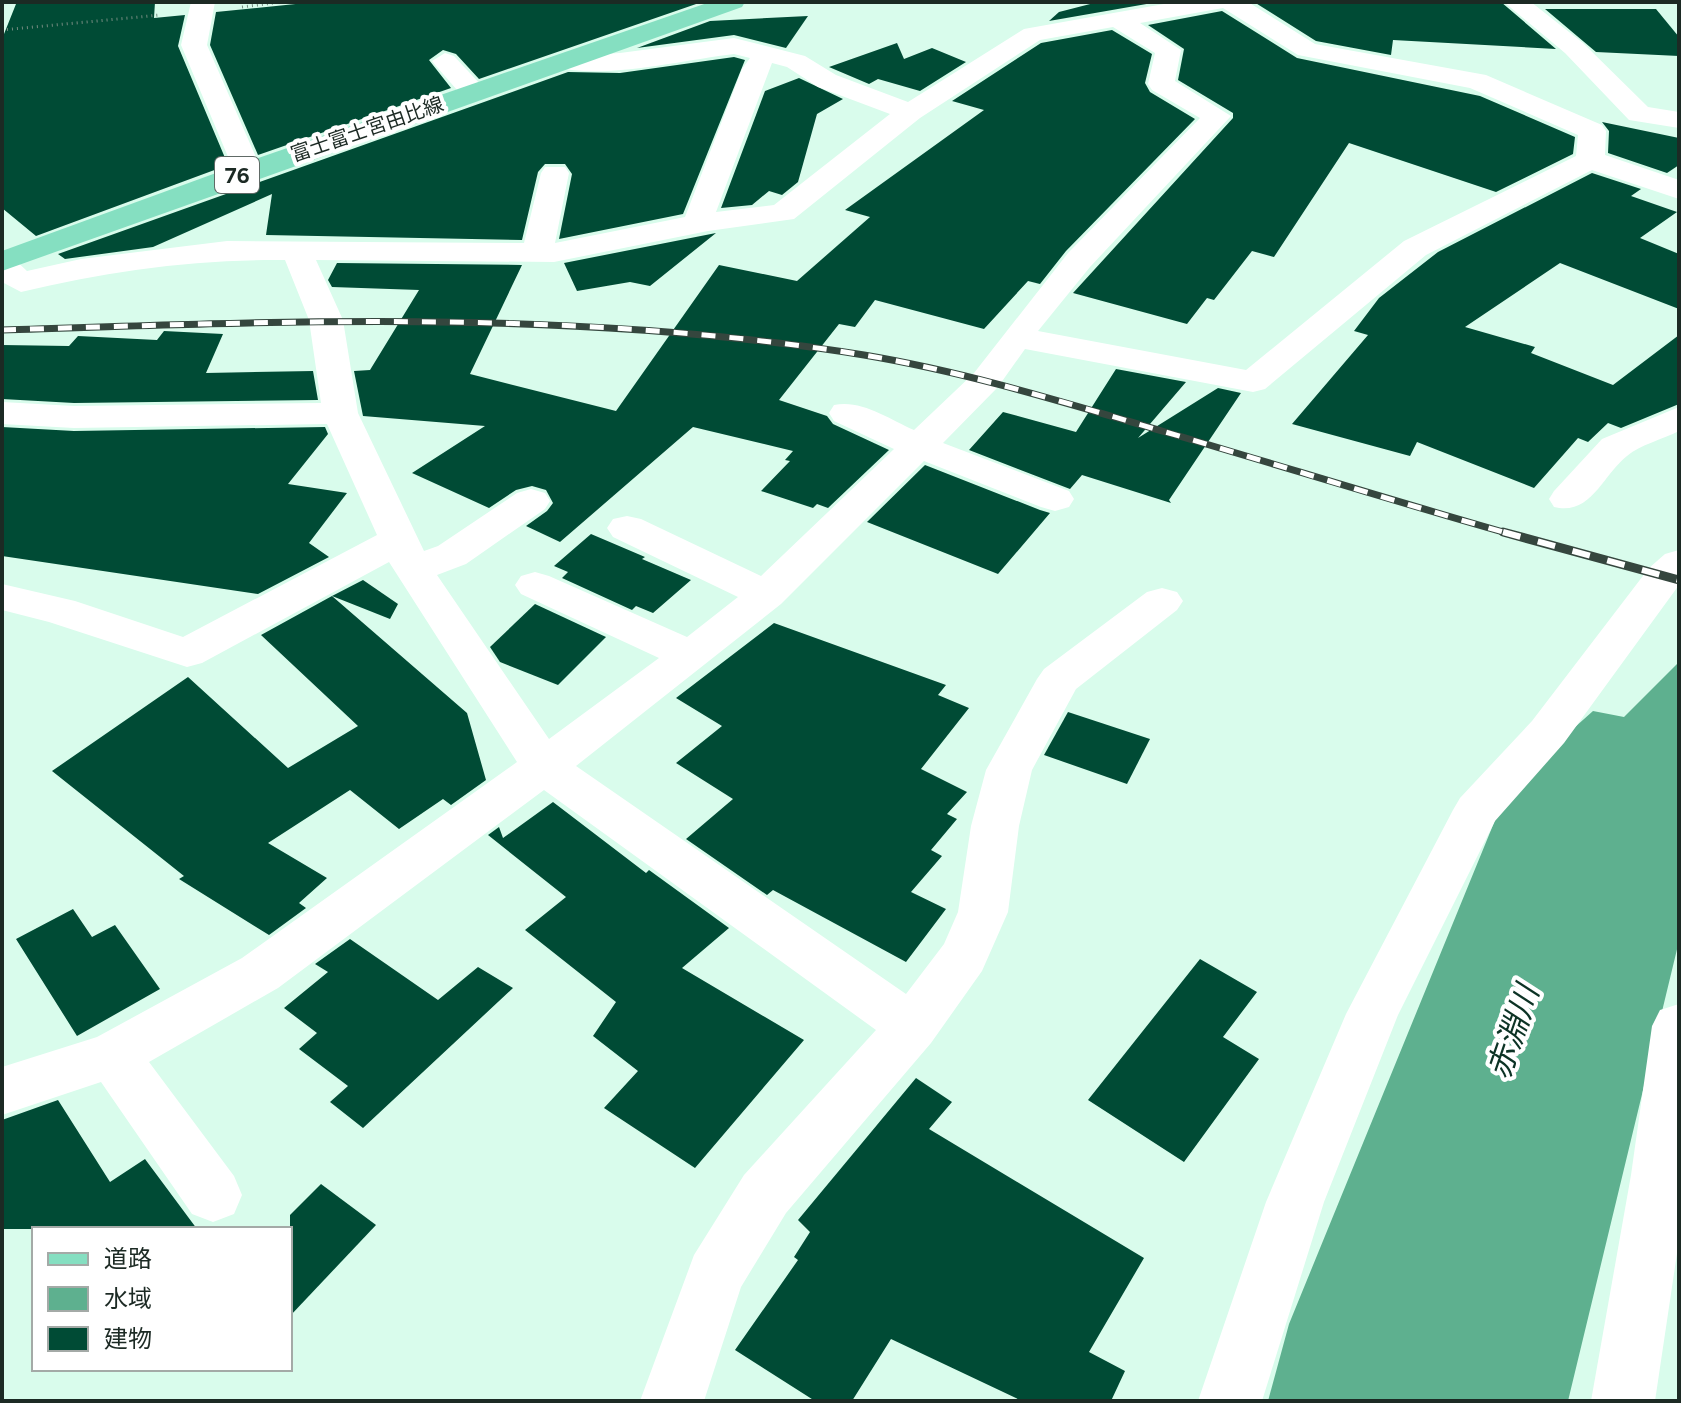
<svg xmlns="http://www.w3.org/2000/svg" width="1681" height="1403" font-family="Figtree,'Noto Sans JP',sans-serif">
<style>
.water{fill:#5eb08f}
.building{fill:#004b35}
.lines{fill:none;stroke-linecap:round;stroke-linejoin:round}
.path{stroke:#738b80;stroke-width:3;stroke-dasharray:1 4;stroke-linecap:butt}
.minor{fill:#fff;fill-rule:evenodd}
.major{fill:#85dfc1;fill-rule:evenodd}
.rail-far1-casing{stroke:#35463e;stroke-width:7}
.rail-casing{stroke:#35463e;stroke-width:9}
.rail-far1{stroke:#fff;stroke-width:5;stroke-dasharray:14;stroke-linecap:butt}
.rail{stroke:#fff;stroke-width:6;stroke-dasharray:18;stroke-linecap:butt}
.labels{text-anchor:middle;stroke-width:8;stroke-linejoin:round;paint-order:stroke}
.far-street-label{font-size:20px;fill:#1c2a24;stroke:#fff}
.shield{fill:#fff;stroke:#606a66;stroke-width:2}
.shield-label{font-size:22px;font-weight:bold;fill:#1c2a24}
.near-water-label{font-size:32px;font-style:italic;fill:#0c3325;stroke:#fff}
</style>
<rect width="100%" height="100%" fill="#d9fcec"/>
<polygon class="water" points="1679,662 1679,941 1568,1401 1268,1401 1289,1324 1509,786 1593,711 1624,717"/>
<g class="building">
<polygon points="155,2 154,18 185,15 178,46 228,165 36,236 2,208 2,39 16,4"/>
<polygon points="315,2 698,2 699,3 479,79 456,54 443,50 429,60 451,88 258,155 210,45 216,12"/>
<polygon points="1098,2 1158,2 1049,21 1059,12"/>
<polygon points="1254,2 1501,2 1556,49 1393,40 1391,55 1316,41"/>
<polygon points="1545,9 1656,9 1679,37 1679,56 1596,52"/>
<polygon points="1222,11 1297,58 1480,96 1575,137 1573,154 1496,192 1349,143 1274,257 1252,251 1214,300 1207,298 1187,324 1073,293 1233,118 1233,113 1178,80 1184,49 1148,25"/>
<polygon points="808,16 786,48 734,35 637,48 710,21"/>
<polygon points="1112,30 1152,54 1145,83 1150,92 1195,119 1066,251 1040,284 1028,281 984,329 875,300 855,327 839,324 779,400 827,416 833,424 889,450 828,508 817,504 813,508 761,491 790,461 785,460 793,451 693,427 560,542 526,526 547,511 553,503 546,490 532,486 516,490 489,508 412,473 485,426 363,416 354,371 370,370 419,290 332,287 328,280 337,263 522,265 470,374 616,411 719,265 797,281 870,217 845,210 984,110 952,101 1041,43"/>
<polygon points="897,43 904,59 932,48 966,62 920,91 878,79 869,84 829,67"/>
<polygon points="734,57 745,60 683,214 559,239 572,174 565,164 545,164 538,172 522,240 266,235 272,194 153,247 65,259 58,254 568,72 620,73"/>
<polygon points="799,78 843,99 817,114 798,182 782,195 769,191 752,205 721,208 765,91"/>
<polygon points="1602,122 1679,138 1679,165 1667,173 1608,153 1609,131"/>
<polygon points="1592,173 1641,189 1631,196 1677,212 1640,238 1679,254 1679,309 1560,263 1465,327 1535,347 1531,353 1613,385 1679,335 1679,404 1621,428 1608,423 1588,442 1578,438 1534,488 1417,442 1410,456 1292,424 1368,335 1354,331 1379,298 1438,252"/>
<polygon points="716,233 650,286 630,282 577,291 564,263"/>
<polygon points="164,331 223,334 206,373 313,371 318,400 74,403 2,399 2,345 69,346 78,336 157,340"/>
<polygon points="1116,369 1186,382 1138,438 1218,388 1241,393 1169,500 1171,503 1082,475 1070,489 969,450 1003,412 1076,432"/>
<polygon points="2,427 74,431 325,427 328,434 288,484 347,493 309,543 329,557 258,594 2,556"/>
<polygon points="925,465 1040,510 1050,513 998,574 867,522"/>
<polygon points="591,534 645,557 642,559 691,580 653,613 636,606 632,610 562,578 568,572 554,566"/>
<polygon points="363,580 398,604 390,619 332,596"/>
<polygon points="332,596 467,713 486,780 451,805 443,799 399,829 350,790 268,843 327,878 299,903 306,908 269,935 179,879 184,876 52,771 188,677 288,768 358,726 261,635"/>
<polygon points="535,604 606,637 558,685 500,662 490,647"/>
<polygon points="774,623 946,685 938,695 969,708 921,769 967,792 947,814 957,819 931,850 942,856 911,892 946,909 906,962 773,890 767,895 686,839 733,799 676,763 722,726 676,698"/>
<polygon points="1068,712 1150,739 1127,784 1044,755"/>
<polygon points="553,802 646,873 649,870 729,928 682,968 804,1040 695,1168 604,1108 638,1071 593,1036 616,1002 525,930 566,897 488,835 499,827 503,838"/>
<polygon points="73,909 92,937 115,925 160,989 77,1036 16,939"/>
<polygon points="350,939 438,1000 478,967 513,988 363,1128 330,1102 348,1086 299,1049 317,1033 284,1008 328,972 315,964"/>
<polygon points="1200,959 1257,992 1223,1037 1259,1059 1184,1162 1088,1100"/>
<polygon points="916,1078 952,1102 929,1129 1144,1258 1089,1352 1125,1371 1111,1401 1022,1401 891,1339 852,1401 815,1401 735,1350 798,1260 794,1257 810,1232 798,1220"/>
<polygon points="58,1100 110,1182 145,1159 197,1229 2,1229 2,1120"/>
<polygon points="321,1184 376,1225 290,1316 290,1215"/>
</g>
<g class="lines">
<g class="path">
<polyline points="242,7 281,2"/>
<polyline points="2,30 160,15"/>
</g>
<g class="minor">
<polygon points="191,2 215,2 207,45 262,171 258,177 238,177 234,171 181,45"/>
<path d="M1175 2H1248L1315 44 1486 75 1602 125 1606 131 1605 155 1679 180V199L1592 170 1426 255 1265 389 1253 392 1025 349 998 387 943 443 1069 491 1074 499 1069 507 1055 511 1041 507 924 461 781 604 576 766 906 994 944 944 958 912 971 826 986 770 1037 679 1044 669 1147 592 1162 588 1177 592 1183 601 1177 610 1076 689 1032 770 1019 826 1008 912 982 971 931 1043 786 1213 741 1287 704 1401H640L694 1255 744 1175 876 1030 544 790 278 988 149 1062 234 1176 242 1195 234 1214 213 1222 192 1214 101 1082 2 1115V1067L97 1037 242 958 517 762 389 562 202 663 187 667 49 622 2 610V584L75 601 183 637 377 535 327 424 74 428 2 424V402L74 406 321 403 309 320 285 260C196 259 107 271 21 292L2 282V256L13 258 27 271 81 259 227 241 524 243 541 173 545 167H565L569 173 555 243 685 217 742 69 750 58 734 54C682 60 605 80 555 67L551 62 555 57 620 53 734 38 805 56 836 75 908 102 1024 29ZM1223 8 1298 55 1470 88 1578 135 1576 156 1404 241 1246 370 1038 331 1090 267 1231 116 1175 81 1181 50 1140 23ZM1113 27 1155 53 1148 84 1152 90 1200 118 1068 253 974 373 914 430C889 419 861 399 834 405L829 413 834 421 894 449 761 576 641 519 627 516 613 519 607 528 613 537 738 597 687 637 549 576 535 572 521 576 515 585 521 594 659 658 549 739 437 575 466 564 545 509 550 501 545 493 531 489 517 493 438 546 424 551 358 413 343 320 316 260 554 262 708 231 794 219 920 118 1040 40ZM772 63 787 67 818 87 890 114 774 205 716 212Z"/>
<polygon points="1504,2 1531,2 1583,43 1648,107 1679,112 1679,128 1629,120 1565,53"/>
<polygon points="445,53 454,56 482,86 486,92 482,98 464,98 436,66 432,61"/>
<path d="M1679 407V431C1663 439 1640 445 1627 456 1602 476 1591 516 1554 507L1549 499 1554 491 1602 439Z"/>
<polygon points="1679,550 1679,585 1564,743 1495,821 1398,1015 1324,1202 1262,1401 1198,1401 1266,1202 1346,1014 1453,810 1460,798 1532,721 1649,568 1665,554"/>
<polygon points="1679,1004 1679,1240 1655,1401 1591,1401 1631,1175 1652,1026 1660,1010"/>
</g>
<polygon class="major" points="710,2 745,2 742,7 2,271 2,251 238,165"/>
<defs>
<path id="rail-far1" d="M2 330C289 321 579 309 864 355 966 372 1063 402 1162 431 1278 465 1394 501 1510 534"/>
<polyline id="rail" points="1503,532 1679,580"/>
</defs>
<use href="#rail-far1" class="rail-far1-casing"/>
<use href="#rail" class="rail-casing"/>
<use href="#rail-far1" class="rail-far1"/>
<use href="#rail" class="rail"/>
</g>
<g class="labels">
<g class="far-street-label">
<text transform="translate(367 129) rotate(-19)" y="7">富士富士宮由比線</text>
</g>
<rect class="shield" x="215" y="157" width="44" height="36" rx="6"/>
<g class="shield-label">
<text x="237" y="183">76</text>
</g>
<g class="near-water-label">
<text transform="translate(1513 1032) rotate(-71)" y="11">赤淵川</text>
</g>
</g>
<rect width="1681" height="1403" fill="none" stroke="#1c2a24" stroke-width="8"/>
<rect x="32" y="1227" width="260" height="144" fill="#ffffff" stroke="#a4aaa7" stroke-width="2"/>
<rect x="48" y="1253" width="40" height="12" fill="#85dfc1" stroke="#a4aaa7" stroke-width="2"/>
<text x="104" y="1267" font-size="24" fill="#1c2a24">道路</text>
<rect x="48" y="1287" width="40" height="24" fill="#5eb08f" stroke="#a4aaa7" stroke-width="2"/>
<text x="104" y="1307" font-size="24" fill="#1c2a24">水域</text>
<rect x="48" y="1327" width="40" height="24" fill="#004b35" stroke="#a4aaa7" stroke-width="2"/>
<text x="104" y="1347" font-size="24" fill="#1c2a24">建物</text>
</svg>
